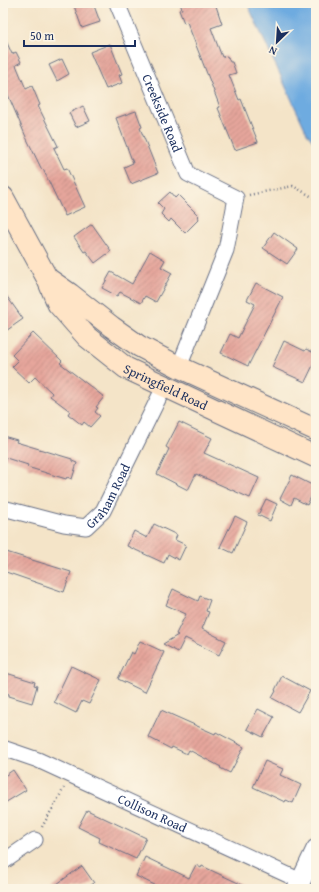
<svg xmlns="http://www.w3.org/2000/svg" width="319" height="892" font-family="'Gentium Book Plus',serif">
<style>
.water{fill:#6eabe0;stroke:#446d9f}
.building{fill:url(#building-hatch)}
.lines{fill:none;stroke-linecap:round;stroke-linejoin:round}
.minor-casing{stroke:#676e83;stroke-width:17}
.tertiary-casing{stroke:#676e83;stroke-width:21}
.secondary-casing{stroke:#676e83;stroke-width:23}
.path{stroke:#676e83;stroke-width:2.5;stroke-dasharray:1 3;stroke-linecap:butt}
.minor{stroke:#fff;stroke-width:15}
.tertiary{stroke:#fff;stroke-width:19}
.secondary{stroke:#ffe4c6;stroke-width:21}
.labels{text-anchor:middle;stroke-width:3;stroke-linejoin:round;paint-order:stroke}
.street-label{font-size:13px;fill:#1b2f5e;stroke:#fcf5e5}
</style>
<defs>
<pattern id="building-hatch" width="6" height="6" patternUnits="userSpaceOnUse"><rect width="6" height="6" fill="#e6a69b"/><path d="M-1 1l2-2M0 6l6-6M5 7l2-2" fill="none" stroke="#ba8882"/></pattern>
</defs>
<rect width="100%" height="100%" fill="#fcf5e5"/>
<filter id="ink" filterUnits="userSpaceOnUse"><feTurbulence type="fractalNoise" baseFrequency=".025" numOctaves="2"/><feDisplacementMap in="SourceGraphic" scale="8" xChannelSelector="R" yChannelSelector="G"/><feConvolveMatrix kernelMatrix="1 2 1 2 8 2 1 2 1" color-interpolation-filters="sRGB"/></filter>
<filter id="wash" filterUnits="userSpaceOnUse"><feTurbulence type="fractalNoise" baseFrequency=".012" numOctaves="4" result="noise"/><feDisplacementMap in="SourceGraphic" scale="16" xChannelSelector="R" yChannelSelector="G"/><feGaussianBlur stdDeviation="0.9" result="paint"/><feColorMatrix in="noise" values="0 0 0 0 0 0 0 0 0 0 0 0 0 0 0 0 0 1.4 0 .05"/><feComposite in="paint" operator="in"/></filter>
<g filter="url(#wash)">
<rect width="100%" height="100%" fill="#f4e4c8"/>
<polygon class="water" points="247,3 315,3 316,146 307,133"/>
<g id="blocks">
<g class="building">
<polygon points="73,3 93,3 100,22 82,28"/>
<polygon points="180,3 215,3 222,24 211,28 222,57 227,56 230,62 232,62 236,73 229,75 239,100 241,99 258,142 235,150 218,108 220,107 187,22 184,23 179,10 182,9"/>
<polygon points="3,34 12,54 16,52 21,62 16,65 26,89 32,86 40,105 38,106 58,146 54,148 64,169 67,168 85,207 65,216 43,169 42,170 26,137 3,83"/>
<polygon points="110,44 122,74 119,75 122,83 106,89 90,52"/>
<polygon points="62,59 69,74 57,81 49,65"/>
<polygon points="83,106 90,121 76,127 69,113"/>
<polygon points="136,111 142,127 140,128 158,173 131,184 124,167 133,163 116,118"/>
<polygon points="170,192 175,198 178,195 199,216 198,217 199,219 185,233 171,219 169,222 161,214 164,209 158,203"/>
<polygon points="92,224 111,251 95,263 86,251 84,252 74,237"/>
<polygon points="274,232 298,249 287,264 263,248"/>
<polygon points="150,251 165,260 161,267 172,273 156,302 145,296 141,303 120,292 117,296 102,288 111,272 132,284"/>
<polygon points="256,283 283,297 248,366 221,353 230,334 238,338 255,304 247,300"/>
<polygon points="3,291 23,319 3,333"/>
<polygon points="33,333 62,361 60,363 104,397 96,407 98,408 95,412 100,416 90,427 84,422 82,425 68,414 70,411 50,396 52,393 35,377 29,383 12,367 18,361 12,355"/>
<polygon points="284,341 305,351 306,349 316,354 316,359 305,382 272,367"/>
<polygon points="179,422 212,438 204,453 259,478 250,498 196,474 188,490 157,474 169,449 166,447"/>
<polygon points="3,436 17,440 16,442 72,459 72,461 77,463 72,479 67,477 66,479 27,467 28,465 3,457"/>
<polygon points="292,475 316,487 307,505 294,498 291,505 280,499"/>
<polygon points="266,499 277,504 270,521 258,515"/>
<polygon points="235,516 247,522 233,553 220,547"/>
<polygon points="154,524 177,535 175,540 186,545 179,560 168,554 164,563 127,546 134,531 147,538"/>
<polygon points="3,551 71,572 64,592 3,571"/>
<polygon points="173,589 198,601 200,596 210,600 206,611 209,612 202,629 226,641 219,655 185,638 178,652 163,644 178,635 176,634 186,614 166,605"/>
<polygon points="140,641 164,652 145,692 118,679 131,652 134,654"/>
<polygon points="71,666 101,680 89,704 82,701 76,713 54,702"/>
<polygon points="3,672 35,682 34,685 37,686 32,703 9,696 9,694 3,692"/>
<polygon points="282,676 310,691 298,712 272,698 276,691 275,690"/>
<polygon points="258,709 274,717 263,737 247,729"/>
<polygon points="161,710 215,734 216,732 244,747 230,773 220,768 221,767 189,750 187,754 172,747 171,749 148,737"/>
<polygon points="265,761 283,769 280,775 301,785 293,803 286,800 285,802 253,787"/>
<polygon points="13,770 26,790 3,804 3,777"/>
<polygon points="87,810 146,838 136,859 99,842 100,838 78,827"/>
<polygon points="145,857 189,878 196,865 201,868 202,866 251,889 163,889 136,876"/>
<polygon points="82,866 94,883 86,889 50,889"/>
</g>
</g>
</g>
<g filter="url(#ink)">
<use href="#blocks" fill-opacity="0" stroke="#676e83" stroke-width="1"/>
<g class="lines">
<defs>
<g id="minor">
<path id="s1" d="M117 3 188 174 236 198 226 250 179 367"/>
<path id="s2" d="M3 508 64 524 86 527 103 511 165 385"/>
<path id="s3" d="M3 748 38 760 301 881"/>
<polyline points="3,862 35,840"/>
</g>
<polyline id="tertiary" points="297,889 316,849"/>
<g id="secondary">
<path id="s4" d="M3 197 47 278 58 304 87 337 126 368 316 457"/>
<polyline points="47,278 70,294 112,327 139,346 179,367 316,430"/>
</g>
</defs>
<use href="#minor" class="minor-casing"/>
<use href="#tertiary" class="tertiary-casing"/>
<use href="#secondary" class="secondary-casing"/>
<g class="path">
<polyline points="249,195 293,186 316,199"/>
<polyline points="42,827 64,788"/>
</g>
<use href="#minor" class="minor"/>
<use href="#tertiary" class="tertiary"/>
<use href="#secondary" class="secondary"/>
</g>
</g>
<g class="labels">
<g class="street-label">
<text dy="5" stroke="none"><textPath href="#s1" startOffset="119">Creekside Road</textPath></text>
<text dy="5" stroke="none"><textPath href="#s4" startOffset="258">Springfield Road</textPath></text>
<text dy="5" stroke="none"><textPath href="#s2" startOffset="124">Graham Road</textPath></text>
<text dy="5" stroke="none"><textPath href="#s3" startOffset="163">Collison Road</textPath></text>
</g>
</g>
<rect width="319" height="892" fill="none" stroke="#fcf5e5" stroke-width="16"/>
<g transform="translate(277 42) rotate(205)" stroke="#fcf5e5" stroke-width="3" paint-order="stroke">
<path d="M0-3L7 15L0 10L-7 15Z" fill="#1b2f5e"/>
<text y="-6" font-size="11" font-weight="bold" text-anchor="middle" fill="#1b2f5e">N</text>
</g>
<path d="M24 40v6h111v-6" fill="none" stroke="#1b2f5e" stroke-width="2"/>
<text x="30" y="40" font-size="12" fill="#1b2f5e" stroke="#fcf5e5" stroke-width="3" paint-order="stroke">50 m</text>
</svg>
